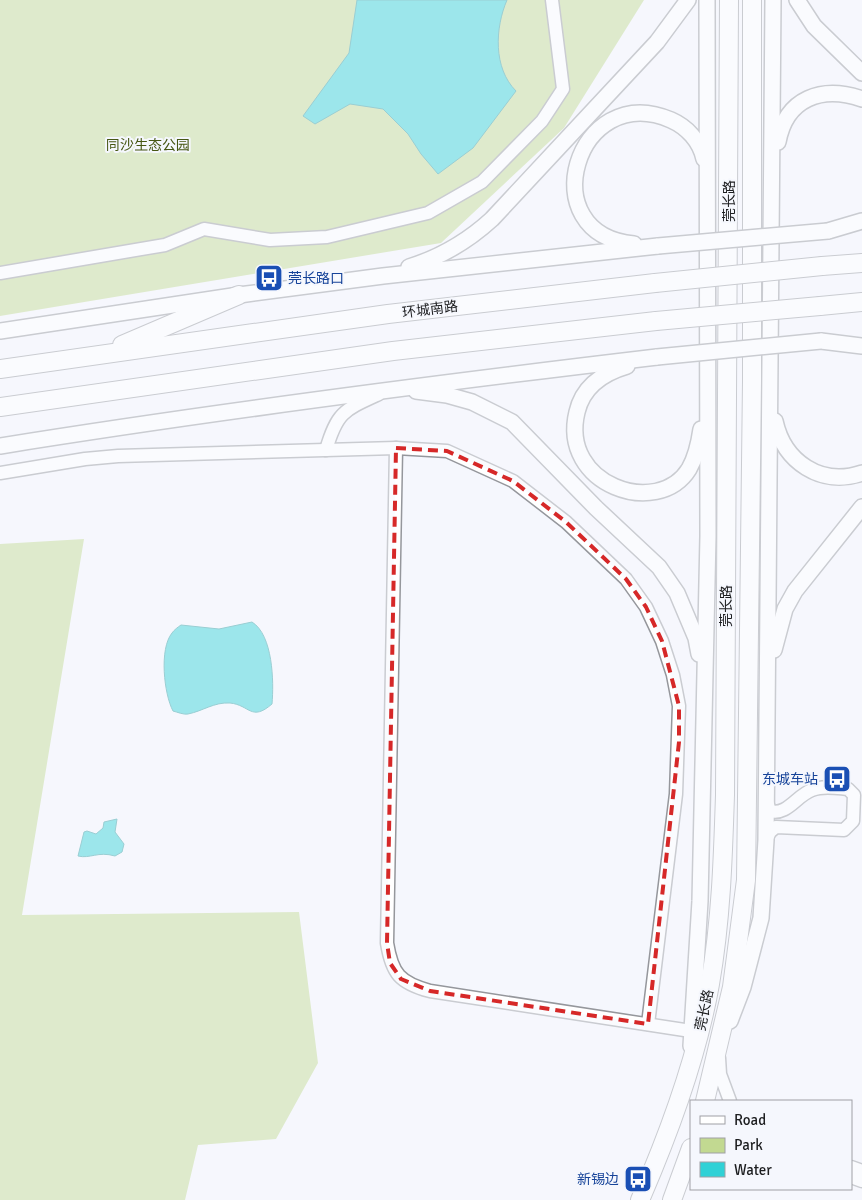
<svg xmlns="http://www.w3.org/2000/svg" width="862" height="1200" font-family="Signika,'Noto Sans SC',sans-serif">
<style>
.green{fill:#c2d991}
.water{fill:#30d1d6;stroke:#2a9b9f}
.lines{fill:none;stroke-linecap:round;stroke-linejoin:round}
.minor-casing{stroke:#95979c;stroke-width:15}
.major-casing{stroke:#95979c;stroke-width:18}
.highway-casing{stroke:#95979c;stroke-width:20}
.minor{stroke:#fff;stroke-width:12}
.major{stroke:#fff;stroke-width:15}
.highway{stroke:#fff;stroke-width:18}
.major-bridge-casing{stroke:#95979c;stroke-width:18;stroke-linecap:butt}
.highway-bridge-casing{stroke:#95979c;stroke-width:20;stroke-linecap:butt}
.major-bridge{stroke:#fff;stroke-width:15}
.highway-bridge{stroke:#fff;stroke-width:18}
.marked{fill:none;stroke:#d62828;stroke-width:4;stroke-dasharray:10 6;stroke-linejoin:round}
.labels{text-anchor:middle;stroke-width:4;stroke-linejoin:round;paint-order:stroke}
.park-label{font-size:14px;fill:#465713;stroke:#f5f7fd}
.street-label{font-size:14px;fill:#1d1e20;stroke:#f5f7fd}
.transit-label{font-size:14px;fill:#164399;stroke:#f5f7fd;text-anchor:end}
</style>
<rect width="100%" height="100%" fill="#f5f7fd"/>
<g class="green">
<polygon points="0,0 644,0 564,128 441,243 0,316"/>
<polygon points="84,539 22,915 299,912 318,1063 276,1139 198,1145 185,1200 0,1200 0,544"/>
</g>
<g class="water">
<path d="M357 0H507C495 28 493 68 516 91L473 148 438 174 421 154 408 134 383 109 350 104 315 124 303 116 349 53Z"/>
<path d="M252 622C273 635 274 682 272 704 251 722 250 705 230 703 214 702 203 711 188 714 184 715 177 712 173 711 164 694 159 649 172 633 174 630 178 627 181 625L219 629Z"/>
<path d="M117 819 115 832 124 844 122 852 115 856C98 851 90 859 78 856L84 832 87 831 96 834 103 828 104 822Z"/>
</g>
<g class="lines">
<defs>
<g id="minor">
<polyline points="0,273 165,245 204,229 270,240 327,237 428,213 482,182 542,121 563,89 552,0"/>
<path d="M396 448 387 943C392 974 400 983 430 991L691 1031"/>
<path d="M326 450C337 412 344 410 379 394"/>
<polyline points="0,473 85,459 118,456 396,448 447,451 513,481 566,522 626,579 646,607 662,641 673,675 679,706 676,794 648,1024"/>
<path d="M766 840 770 832 776 827 844 830 853 821 854 795 848 789C837 788 823 785 812 790 797 795 787 816 770 811L767 802"/>
<polyline points="719,1058 720,1074 730,1101"/>
<polyline points="851,1167 862,1171"/>
<polyline points="851,1177 862,1181"/>
</g>
<g id="major">
<polyline points="797,0 814,26 862,73"/>
<path d="M778 142C786 98 822 85 862 99"/>
<polyline points="828,231 862,221"/>
<path d="M634 244C530 235 576 79 671 120 687 127 700 141 704 159"/>
<path d="M409 267C441 257 467 242 492 219L657 42 688 0"/>
<polyline points="0,331 239,295 383,276 658,246"/>
<polyline points="821,341 862,346"/>
<path d="M627 366C603 373 583 386 577 412 559 485 658 519 689 469 696 457 699 443 701 429"/>
<polyline points="416,391 447,395 472,402 512,422 596,508 659,567 677,593 696,638 699,654"/>
<path d="M775 421C784 462 821 487 862 473"/>
<path d="M0 446C218 411 437 383 657 357"/>
<polyline points="774,650 785,609 795,591 862,507"/>
<polyline points="730,1021 743,987 761,918 766,840 773,0"/>
<polyline points="691,1046 700,901 708,536 707,0"/>
</g>
<g id="highway">
<polyline points="822,266 862,263"/>
<polyline points="820,306 862,302"/>
<polyline points="122,345 239,295"/>
<polyline points="0,369 388,314 655,283"/>
<polyline points="0,407 393,351 656,321"/>
<polyline points="705,1101 732,987 746,880 752,381 752,0"/>
<path d="M640 1200C670 1131 697 1058 710 984 721 921 723 858 725 795L729 0"/>
<polyline points="672,1200 691,1148"/>
</g>
</defs>
<use href="#minor" class="minor-casing"/>
<use href="#major" class="major-casing"/>
<use href="#highway" class="highway-casing"/>
<use href="#minor" class="minor"/>
<use href="#major" class="major"/>
<use href="#highway" class="highway"/>
<defs>
<g id="major-bridge">
<polyline points="658,246 828,231"/>
<polyline points="657,357 821,341"/>
</g>
<g id="highway-bridge">
<polyline points="655,283 822,266"/>
<polyline points="656,321 820,306"/>
</g>
</defs>
<use href="#major-bridge" class="major-bridge-casing"/>
<use href="#highway-bridge" class="highway-bridge-casing"/>
<use href="#major-bridge" class="major-bridge"/>
<use href="#highway-bridge" class="highway-bridge"/>
</g>
<path d="M0 0H862V1200H0ZM396 448 447 451 513 481 566 522 626 579 646 607 662 641 679 706V742L648 1024 430 991 401 979 390 963 387 943Z" fill="#f5f7fd" fill-opacity=".55" fill-rule="evenodd"/>
<path class="marked" d="M396 448 447 451 513 481 566 522 626 579 646 607 662 641 679 706V742L648 1024 430 991 401 979 390 963 387 943Z"/>
<defs>
<symbol id="bus-square" viewBox="-11 -11 22 22"><rect x="-9" y="-9" width="18" height="18" rx="4" fill="#1a4fb4" stroke="#f5f7fd"/><path d="M-5-6H5V4H4V6H2V4H-2V6H-4V4H-5ZM-3.5-4V0h7V-4ZM-3.5 1.2v1.5H-2V1.2ZM2 1.2v1.5H3.5V1.2Z" fill="#fff"/></symbol>
</defs>
<g fill-rule="evenodd">
<use href="#bus-square" x="253" y="262" width="32" height="32"/>
<use href="#bus-square" x="821" y="763" width="32" height="32"/>
<use href="#bus-square" x="622" y="1163" width="32" height="32"/>
</g>
<g class="labels">
<g class="park-label">
<text x="148" y="150">同沙生态公园</text>
</g>
<g class="street-label">
<text transform="translate(729 201) rotate(-90)" y="5">莞长路</text>
<text transform="translate(430 309) rotate(-7)" y="5">环城南路</text>
<text transform="translate(726 606) rotate(-90)" y="5">莞长路</text>
<text transform="translate(704 1010) rotate(-78)" y="5">莞长路</text>
</g>
<g class="transit-label">
<text x="288" y="283" text-anchor="start">莞长路口</text>
<text x="818" y="784">东城车站</text>
<text x="619" y="1184">新锡边</text>
</g>
</g>
<rect x="690" y="1100" width="162" height="90" fill="#f5f7fd" stroke="#9fa0a5"/>
<rect x="700" y="1116" width="25" height="8" fill="#ffffff" stroke="#9fa0a5"/>
<text x="734" y="1125" font-size="15" fill="#1d1e20">Road</text>
<rect x="700" y="1138" width="25" height="15" fill="#c2d991" stroke="#9fa0a5"/>
<text x="734" y="1150" font-size="15" fill="#1d1e20">Park</text>
<rect x="700" y="1162" width="25" height="15" fill="#30d1d6" stroke="#9fa0a5"/>
<text x="734" y="1175" font-size="15" fill="#1d1e20">Water</text>
</svg>
